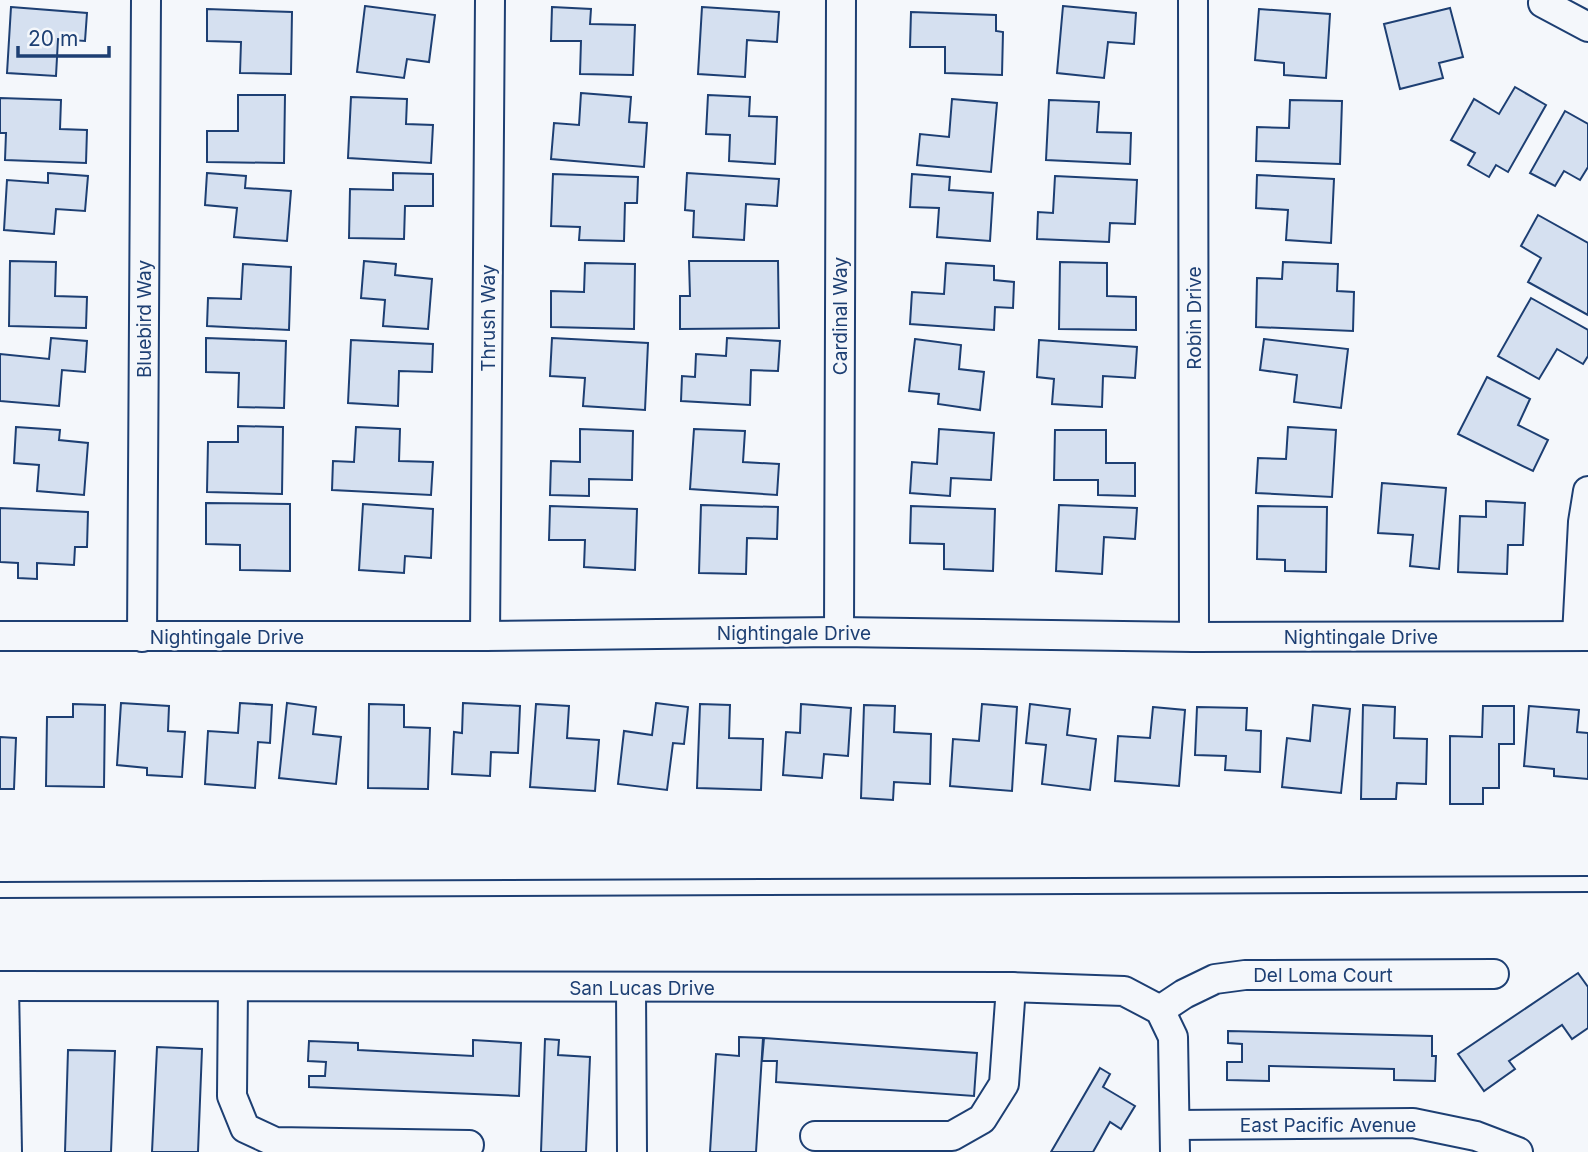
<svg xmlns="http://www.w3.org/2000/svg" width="1588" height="1152" font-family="Inter,sans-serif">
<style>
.building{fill:#d5e0f0;stroke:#1d3f73;stroke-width:2}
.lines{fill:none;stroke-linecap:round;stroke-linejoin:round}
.service-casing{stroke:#1d3f73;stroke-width:18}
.minor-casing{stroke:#1d3f73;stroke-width:32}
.service{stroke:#f4f7fb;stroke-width:14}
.minor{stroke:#f4f7fb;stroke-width:28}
.labels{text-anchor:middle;stroke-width:5;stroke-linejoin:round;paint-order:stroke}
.street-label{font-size:19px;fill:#1d3f73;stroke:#f4f7fb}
</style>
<rect width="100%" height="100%" fill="#f4f7fb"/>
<g class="building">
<polygon points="365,6 435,15 429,62 407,59 404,78 357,72"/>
<polygon points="1063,6 1136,13 1134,44 1108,42 1104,78 1057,73"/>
<polygon points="11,7 87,13 85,41 58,39 56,76 7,73"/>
<polygon points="552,7 591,9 590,24 635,25 633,75 580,74 581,41 551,41"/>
<polygon points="702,7 779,12 777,42 747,40 745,77 698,74"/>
<polygon points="1450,8 1463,57 1439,63 1443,78 1400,89 1384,24"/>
<polygon points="207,9 292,12 291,74 240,73 241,42 207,41"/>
<polygon points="1259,9 1330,14 1326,78 1284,75 1284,63 1255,60"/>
<polygon points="911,12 996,15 996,31 1003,32 1002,75 945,73 945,47 910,47"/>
<polygon points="1515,87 1546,105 1508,172 1496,165 1489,177 1468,165 1475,153 1451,140 1474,99 1499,114"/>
<polygon points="581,93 631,97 629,122 647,123 644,167 551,159 554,123 579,125"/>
<polygon points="238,95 285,95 284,163 207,162 207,131 238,131"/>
<polygon points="708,95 750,97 749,116 777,117 775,164 729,161 730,135 706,134"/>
<polygon points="351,97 407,99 406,124 433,125 431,163 348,158"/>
<polygon points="0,98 61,100 60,129 87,130 86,163 5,160 6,133 0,133"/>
<polygon points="952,99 997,103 991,172 917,165 920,134 949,137"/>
<polygon points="1049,100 1099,102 1097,132 1131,133 1130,164 1046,160"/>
<polygon points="1290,100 1342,101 1340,164 1256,161 1257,127 1289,128"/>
<polygon points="1565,111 1588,124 1588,167 1580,180 1564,171 1555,186 1530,173"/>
<polygon points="48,173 88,176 85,211 56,209 54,234 4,230 7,180 48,183"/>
<polygon points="207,173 246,176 245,188 291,191 287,241 234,237 237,208 205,205"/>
<polygon points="393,173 433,174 433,206 405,206 404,239 349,238 350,189 393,190"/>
<polygon points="687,173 779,179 777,206 746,204 744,240 693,237 694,211 685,210"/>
<polygon points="553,174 638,177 637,203 625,203 624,241 579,240 580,227 551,226"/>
<polygon points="912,174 950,177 949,190 993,193 990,241 937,237 939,208 910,207"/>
<polygon points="1257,175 1334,179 1331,243 1286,240 1288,210 1256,208"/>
<polygon points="1055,176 1137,180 1135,224 1110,223 1109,242 1037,239 1038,212 1053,213"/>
<polygon points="1538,215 1588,243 1588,315 1528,282 1541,258 1521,246"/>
<polygon points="10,261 56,262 55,296 87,297 86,328 9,326"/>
<polygon points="364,261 396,264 395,275 432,279 428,329 383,326 385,300 361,298"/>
<polygon points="689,261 778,261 779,328 680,329 680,296 690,296"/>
<polygon points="1060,262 1107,263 1107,296 1136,297 1136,330 1059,329"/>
<polygon points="1283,262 1338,264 1337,291 1354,292 1353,331 1256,327 1257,278 1282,279"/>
<polygon points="585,263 635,264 634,329 551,327 551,291 584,292"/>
<polygon points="946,263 994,266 994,280 1014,282 1013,308 995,307 994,330 910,324 912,292 944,294"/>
<polygon points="243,264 291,267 289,330 207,326 208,298 241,299"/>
<polygon points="1531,298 1588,330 1588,356 1583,364 1557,349 1539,379 1498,356"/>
<polygon points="51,338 87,341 85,372 62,370 59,406 0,401 0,354 49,359"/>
<polygon points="206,338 286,341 284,408 238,407 239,373 206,372"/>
<polygon points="552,338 648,343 645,410 583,406 585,378 550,376"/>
<polygon points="727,338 780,341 778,371 751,370 750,405 681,401 682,376 695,377 696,354 726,356"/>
<polygon points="915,339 961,345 959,369 984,372 980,410 938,404 939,394 909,391"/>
<polygon points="1264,339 1348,349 1341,408 1294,402 1297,375 1260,370"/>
<polygon points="351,340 433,344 432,372 399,371 398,406 348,403"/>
<polygon points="1039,340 1137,347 1135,378 1103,376 1102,407 1052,404 1054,379 1037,377"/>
<polygon points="1487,377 1530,399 1518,425 1548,440 1533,471 1458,434"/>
<polygon points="238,426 283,427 282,494 207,492 208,442 238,442"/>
<polygon points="16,427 60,430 59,440 88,443 84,495 37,491 39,465 14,463"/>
<polygon points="356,427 400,429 399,461 433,462 431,495 332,490 333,461 354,462"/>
<polygon points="1288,427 1336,430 1332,497 1256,493 1258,458 1286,459"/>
<polygon points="580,429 633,431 632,480 589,479 589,496 550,495 551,461 580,462"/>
<polygon points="694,429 745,431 743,462 779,464 777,495 690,489"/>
<polygon points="939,429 994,433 991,480 951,478 950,496 910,493 912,462 937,464"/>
<polygon points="1055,430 1106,430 1106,463 1135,463 1135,496 1098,495 1098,480 1054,480"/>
<polygon points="1382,483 1446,488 1439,569 1410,566 1413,535 1378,533"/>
<polygon points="1486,501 1525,503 1523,545 1508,545 1507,574 1458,572 1460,516 1486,517"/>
<polygon points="206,503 290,504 290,571 240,570 240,545 206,544"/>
<polygon points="363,504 433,509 431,558 405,556 404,573 359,570"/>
<polygon points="701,505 778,507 777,539 747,538 746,574 699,573"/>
<polygon points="1059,505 1137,508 1135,539 1104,537 1102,574 1056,571"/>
<polygon points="550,506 637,509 635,570 584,567 585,540 549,540"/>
<polygon points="911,506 995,509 993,571 944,569 944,544 910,543"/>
<polygon points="1258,506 1327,507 1326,572 1285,571 1285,560 1257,559"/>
<polygon points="0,508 88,512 87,547 75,547 74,565 37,563 37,579 18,578 18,563 0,562"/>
<polygon points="121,703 169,706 168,731 185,732 182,777 147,775 147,768 117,765"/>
<polygon points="240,703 272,705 270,743 258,742 255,788 205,784 208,731 238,733"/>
<polygon points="287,703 316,707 313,734 341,737 336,784 279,778"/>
<polygon points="463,703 520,706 518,753 491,752 490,776 452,774 454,732 462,733"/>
<polygon points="656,703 688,707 684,744 673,743 667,790 618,784 624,731 652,735"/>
<polygon points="73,704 105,705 104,787 46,786 47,717 73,717"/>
<polygon points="369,704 404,705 404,727 430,728 428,789 368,788"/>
<polygon points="536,704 569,706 567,738 599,740 595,791 530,787"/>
<polygon points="700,704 730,705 729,738 763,739 761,790 697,788"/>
<polygon points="801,704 851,708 848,756 824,754 822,778 783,775 786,732 800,733"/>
<polygon points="982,704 1017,707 1012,791 950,786 953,739 979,741"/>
<polygon points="1030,704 1070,709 1067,735 1096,739 1090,790 1042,784 1046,745 1026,743"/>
<polygon points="864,705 895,706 894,732 931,734 930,784 894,782 893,800 861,798"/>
<polygon points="1313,705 1350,709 1341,793 1282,787 1287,738 1310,741"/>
<polygon points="1363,705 1395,707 1394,738 1427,739 1426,784 1397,783 1396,799 1361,799"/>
<polygon points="1483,706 1514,706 1514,744 1499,744 1499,788 1483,788 1483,804 1450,804 1450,736 1482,737"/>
<polygon points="1529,706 1579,710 1577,732 1588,733 1588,779 1554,776 1554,769 1524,766"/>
<polygon points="1153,707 1185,710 1179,786 1115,781 1118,736 1150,738"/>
<polygon points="1197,707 1247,708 1246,730 1261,731 1260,772 1225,770 1226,756 1195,755"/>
<polygon points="0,737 16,738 14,789 0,789"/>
<polygon points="1578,973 1588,987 1588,1028 1572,1039 1562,1025 1509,1061 1515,1069 1484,1091 1458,1054"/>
<polygon points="1228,1031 1432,1036 1432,1056 1436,1056 1435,1081 1394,1080 1394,1069 1269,1066 1269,1081 1227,1080 1227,1062 1242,1062 1242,1044 1228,1043"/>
<polygon points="739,1037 763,1038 756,1152 710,1152 716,1054 739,1056"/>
<polygon points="764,1038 977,1053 974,1096 776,1082 777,1061 762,1061"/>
<polygon points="545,1039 559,1040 558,1055 590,1057 586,1152 541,1152"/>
<polygon points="473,1040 521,1043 519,1096 309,1087 309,1076 325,1076 326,1062 308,1061 309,1041 358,1043 358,1050 473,1056"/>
<polygon points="157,1047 202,1049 198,1152 152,1152"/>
<polygon points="68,1050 115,1051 111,1152 65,1152"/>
<polygon points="1100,1068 1110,1074 1103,1087 1135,1106 1121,1129 1110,1122 1093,1152 1051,1152"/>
</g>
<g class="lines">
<defs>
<polyline id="service" points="0,890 1588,884"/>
<g id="minor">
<polyline points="1193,0 1194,637"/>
<polyline points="1543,3 1588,27"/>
<polyline points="839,632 841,0"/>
<polyline points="0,636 485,636 839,632 1194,637 1588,636"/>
<polyline points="485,636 490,0"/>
<polyline points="1577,636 1583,522 1588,491"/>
<polyline points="142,637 146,0"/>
<polyline points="0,986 1011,987 1124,991 1160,1010 1173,1037 1175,1152"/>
<polyline points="4,986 7,1152"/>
<polyline points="233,987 232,1096 245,1128 275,1142 469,1145"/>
<polyline points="631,988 632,1152"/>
<polyline points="1160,1010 1184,994 1215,979 1245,975 1494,974"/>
<polyline points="1176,1125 1413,1123 1476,1136 1518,1152"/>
<polyline points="815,1136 952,1136 982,1119 1004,1084 1011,987"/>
</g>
</defs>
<use href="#service" class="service-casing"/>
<use href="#minor" class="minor-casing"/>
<use href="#service" class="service"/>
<use href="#minor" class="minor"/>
</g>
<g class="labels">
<g class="street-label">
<text transform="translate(840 316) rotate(-90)" y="7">Cardinal Way</text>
<text transform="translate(488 318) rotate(-90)" y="7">Thrush Way</text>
<text transform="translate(1194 318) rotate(-90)" y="7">Robin Drive</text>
<text transform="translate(144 319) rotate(-90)" y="7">Bluebird Way</text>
<text x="794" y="640">Nightingale Drive</text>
<text x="227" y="644">Nightingale Drive</text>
<text x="1361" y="644">Nightingale Drive</text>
<text x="1323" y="982">Del Loma Court</text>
<text x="642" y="995">San Lucas Drive</text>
<text x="1328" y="1132">East Pacific Avenue</text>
</g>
</g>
<path d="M18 46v10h91v-10" fill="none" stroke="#1d3f73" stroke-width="3.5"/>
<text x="28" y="46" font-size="21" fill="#1d3f73" stroke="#f4f7fb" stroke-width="5" paint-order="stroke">20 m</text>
</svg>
